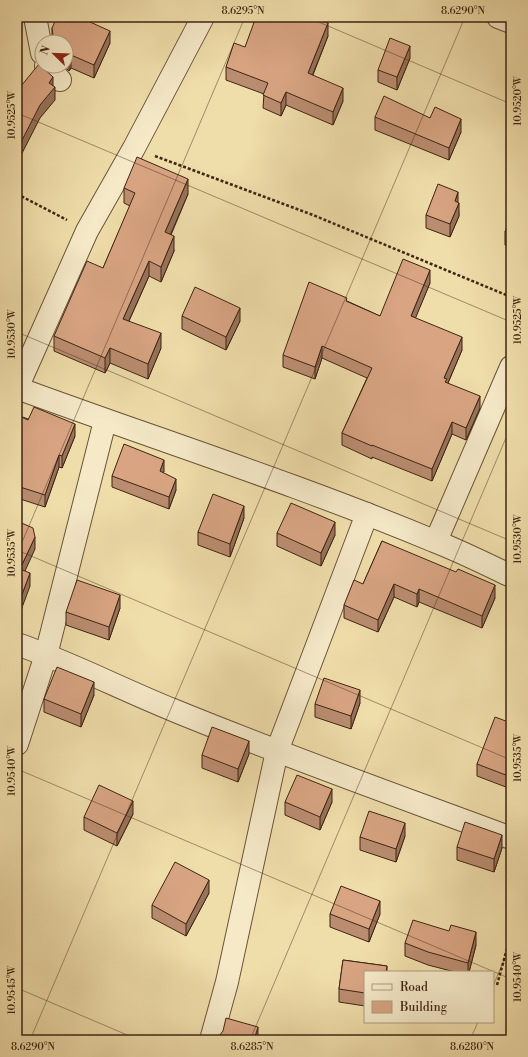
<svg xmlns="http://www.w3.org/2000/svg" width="528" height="1057" font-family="'Libre Bodoni',serif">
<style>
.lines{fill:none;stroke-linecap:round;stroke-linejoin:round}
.street-casing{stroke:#6a5339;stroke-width:24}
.path{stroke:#3e2513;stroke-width:2.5;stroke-dasharray:3 2;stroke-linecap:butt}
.street{stroke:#f5e9c8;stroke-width:22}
.wall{fill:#ba8d70;stroke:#3e2513}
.shaded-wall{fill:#97735b;stroke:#3e2513}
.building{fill:#d8a482;stroke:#3e2513}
.ticks{fill:none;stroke:#3e2513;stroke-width:1;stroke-opacity:0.45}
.neatline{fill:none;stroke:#3e2513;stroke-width:1.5}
.ticks-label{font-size:10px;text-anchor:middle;fill:#3e2513}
</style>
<rect width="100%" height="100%" fill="#efddaa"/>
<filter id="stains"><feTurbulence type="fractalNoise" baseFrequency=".005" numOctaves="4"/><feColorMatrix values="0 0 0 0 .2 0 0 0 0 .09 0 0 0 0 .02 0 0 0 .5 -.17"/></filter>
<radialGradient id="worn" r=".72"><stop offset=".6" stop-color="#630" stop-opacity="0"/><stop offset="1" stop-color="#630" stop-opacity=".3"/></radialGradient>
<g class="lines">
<defs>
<g id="street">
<polyline points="35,17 42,53"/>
<polyline points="498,17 511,22"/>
<polyline points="46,66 60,80"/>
<path d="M17 388C156 439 297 484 434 541 460 551 486 564 511 576"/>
<polyline points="17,388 87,231 134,148 203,17"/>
<polyline points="436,541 511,367"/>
<path d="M17 644C71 663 121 689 173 710 285 756 398 796 511 838"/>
<polyline points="17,744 46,655 105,421"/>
<polyline points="211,1040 227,982 277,751 367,514"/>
</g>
</defs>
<use href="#street" class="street-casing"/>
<g class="path">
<polyline points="155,156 313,215 511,297"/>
<polyline points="17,194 67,220"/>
<polyline points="497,985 511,934"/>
</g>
<use href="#street" class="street"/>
</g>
<g class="wall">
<polygon points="84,19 110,43 94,78 71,68 69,71 64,66 66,66 66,42 52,42 52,28"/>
<polygon points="328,36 313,75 343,101 333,125 286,105 281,116 263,108 264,94 226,80 226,67 245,47"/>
<polygon points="410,58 397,90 378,82 378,70"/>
<polygon points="375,117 430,118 461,132 449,160 375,130"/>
<polygon points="124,188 188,194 171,235 174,251 161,282 149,276 129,321 161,348 148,379 110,363 105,373 54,351 54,336 103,268 130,206 124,203"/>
<polygon points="458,203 459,216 450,237 426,228 426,215"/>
<polygon points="511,217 511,248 505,245 505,232"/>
<polygon points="430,283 415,318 462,350 448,383 480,408 466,440 452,434 432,481 372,457 372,459 342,445 342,433 367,378 322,358 315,379 283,367 283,355 347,301 380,316"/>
<polygon points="182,316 240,321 226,350 182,329"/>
<polygon points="17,415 75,436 62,468 59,467 45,507 17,498"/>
<polygon points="164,471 163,473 176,490 169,509 112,487 112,476"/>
<polygon points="244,518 230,557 198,545 198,532"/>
<polygon points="277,533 335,535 321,566 277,546"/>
<polygon points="382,541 495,598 482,628 419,602 417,607 394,597 378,632 344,618 344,605 363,584"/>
<polygon points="120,608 109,640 66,625 66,612"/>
<polygon points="94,695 81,727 44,712 44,699"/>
<polygon points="360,703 351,729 315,717 315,704"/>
<polygon points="511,723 511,789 477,776 477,764"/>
<polygon points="249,754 238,782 202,768 202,755"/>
<polygon points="285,802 332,802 320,830 285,815"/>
<polygon points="133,814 117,846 84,830 84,817"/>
<polygon points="405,836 396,862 360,850 360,837"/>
<polygon points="457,847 502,848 494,872 457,860"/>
<polygon points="209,893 186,936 152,918 152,905"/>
<polygon points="330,914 380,914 369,942 330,927"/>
<polygon points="405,943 476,945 469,972 455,972 428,965 405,956"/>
<polygon points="343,960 387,966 387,972 365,972 365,1006 339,1002 339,989"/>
</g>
<g class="shaded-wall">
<polygon points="79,17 85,17 79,30"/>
<polygon points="328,23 328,36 308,86 308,73"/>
<polygon points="110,31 110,43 94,78 94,65"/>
<polygon points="410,46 410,58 397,90 397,77"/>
<polygon points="71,55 71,68 69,71 69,58"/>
<polygon points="53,77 53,89 55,87 55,100 40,118 17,163 17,150 49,83"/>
<polygon points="343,88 343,101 333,125 333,112"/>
<polygon points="286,92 286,105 281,116 281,103"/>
<polygon points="461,119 461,132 449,160 449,148"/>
<polygon points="188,179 188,194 165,247 165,232"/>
<polygon points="458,192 458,205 455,201"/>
<polygon points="459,203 459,216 450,237 450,224"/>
<polygon points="174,236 174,251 161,282 161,267"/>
<polygon points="149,261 149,276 123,334 123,319"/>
<polygon points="430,270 430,283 411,329 411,316"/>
<polygon points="18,281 18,294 17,296 17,283"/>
<polygon points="240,308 240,321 226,350 226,337"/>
<polygon points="161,333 161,348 148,379 148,364"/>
<polygon points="462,337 462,350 447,385 444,378"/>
<polygon points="322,346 322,358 315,379 315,367"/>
<polygon points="110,348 110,363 105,373 105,358"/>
<polygon points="480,396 480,408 466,440 466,428"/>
<polygon points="452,422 452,434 432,481 432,469"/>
<polygon points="75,424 75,436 62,468 62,456"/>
<polygon points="59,455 59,467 45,507 45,495"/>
<polygon points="164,460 164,471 160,482 160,471"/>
<polygon points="176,479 176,490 169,509 169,497"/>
<polygon points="244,506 244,518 230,557 230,544"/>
<polygon points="335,522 335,535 321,566 321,553"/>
<polygon points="35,537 35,549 20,582 20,569"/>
<polygon points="30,573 30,586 17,621 17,608"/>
<polygon points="394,584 394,597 378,632 378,620"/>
<polygon points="495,585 495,598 482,628 482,616"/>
<polygon points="419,589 419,602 417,607 417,594"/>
<polygon points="120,595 120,608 109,640 109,627"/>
<polygon points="94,682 94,695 81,727 81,714"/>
<polygon points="360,690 360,703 351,729 351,716"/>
<polygon points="249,741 249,754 238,782 238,769"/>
<polygon points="332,789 332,802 320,830 320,817"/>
<polygon points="133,801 133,814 117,846 117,833"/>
<polygon points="405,823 405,836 396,862 396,849"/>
<polygon points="502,835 502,848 494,872 494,859"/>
<polygon points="209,880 209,893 186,936 186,924"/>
<polygon points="380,901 380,914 369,942 369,929"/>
<polygon points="476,932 476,945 469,972 468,972 468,963"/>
<polygon points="258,1027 258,1039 257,1040 254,1040"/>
</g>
<g class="building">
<polygon points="57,17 79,17 110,31 94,65 71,55 69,58 66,56 66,42 54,42 52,28"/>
<polygon points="256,17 311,17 328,23 308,73 343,88 333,112 286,92 281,103 263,95 268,83 226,67 234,43 245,47"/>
<polygon points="390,38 410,46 397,77 378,70"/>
<polygon points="39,64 53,77 49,83 55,87 40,105 17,150 17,91"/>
<polygon points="384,96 430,118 435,107 461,119 449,148 375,117"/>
<polygon points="137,157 188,179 165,232 174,236 161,267 149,261 123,319 161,333 148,364 110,348 105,358 54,336 87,261 103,268 135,193 124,188"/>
<polygon points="438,184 458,192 455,201 459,203 450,224 426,215"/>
<polygon points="511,217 511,235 505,232"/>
<polygon points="403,259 430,270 411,316 462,337 444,378 447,379 445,382 480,396 466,428 452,422 432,469 372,445 372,446 342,433 372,368 322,346 315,367 283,355 309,282 347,298 346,301 380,316"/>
<polygon points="195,287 240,308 226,337 182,316"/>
<polygon points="34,407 75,424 62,456 59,455 45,495 17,486 17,415 28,420"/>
<polygon points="124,444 164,460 160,471 176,479 169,497 112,476"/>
<polygon points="213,494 244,506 230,544 198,532"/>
<polygon points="291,503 335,522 321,553 277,533"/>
<polygon points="17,521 33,528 35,537 20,569 30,573 17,608"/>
<polygon points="382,541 456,572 458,569 495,585 482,616 419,589 417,594 394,584 378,620 344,605 354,580 363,584"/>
<polygon points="77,580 120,595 109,627 66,612"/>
<polygon points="57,667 94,682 81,714 44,699"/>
<polygon points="324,678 360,690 351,716 315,704"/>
<polygon points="495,717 511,723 511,777 477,764"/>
<polygon points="212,727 249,741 238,769 202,755"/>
<polygon points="297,775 332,789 320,817 285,802"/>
<polygon points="99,785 133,801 117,833 84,817"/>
<polygon points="369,811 405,823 396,849 360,837"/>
<polygon points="465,822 502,835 494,859 457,847"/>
<polygon points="175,862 209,880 186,924 152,905"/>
<polygon points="341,886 380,901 369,929 330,914"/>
<polygon points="413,920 449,931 451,925 476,932 468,963 428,952 405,943"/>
<polygon points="343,960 387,966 386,972 365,972 365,993 339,989"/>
<polygon points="226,1018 258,1027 254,1040 217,1040 218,1037 223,1031"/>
</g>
<path class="ticks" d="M307 17 511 104M17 36 25 17M17 113 511 322M17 332 511 541M17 550 511 760M17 554 245 17M17 769 511 979M493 986 511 944M17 988 139 1040M30 1040 465 17M250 1040 511 426M470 1040 478 1022"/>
<rect width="528" height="1057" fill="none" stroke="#efddaa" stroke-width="44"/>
<rect x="364" y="971" width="130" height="52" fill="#f5e9c8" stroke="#ac9b80"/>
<rect x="372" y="984" width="20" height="6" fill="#f5e9c8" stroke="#ac9b80"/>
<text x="400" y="991" font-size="12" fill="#3e2513">Road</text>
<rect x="372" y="1001" width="20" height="12" fill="#d8a482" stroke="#ac9b80"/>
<text x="400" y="1011" font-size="12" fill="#3e2513">Building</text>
<g transform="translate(54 54) rotate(293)"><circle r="19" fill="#f5e9c8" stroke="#ac9b80"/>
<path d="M0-3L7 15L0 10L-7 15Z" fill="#8f2418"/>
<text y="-6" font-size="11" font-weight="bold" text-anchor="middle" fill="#3e2513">N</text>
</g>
<rect x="22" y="22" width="484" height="1013" class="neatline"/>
<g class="ticks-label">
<text x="243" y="14">8.6295°N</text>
<text x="463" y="14">8.6290°N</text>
<text transform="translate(517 101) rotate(-90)" y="4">10.9520°W</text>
<text transform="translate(11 115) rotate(-90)" y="4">10.9525°W</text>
<text transform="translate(517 320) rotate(-90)" y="4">10.9525°W</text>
<text transform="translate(11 334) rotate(-90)" y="4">10.9530°W</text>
<text transform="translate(517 539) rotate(-90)" y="4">10.9530°W</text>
<text transform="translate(11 553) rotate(-90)" y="4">10.9535°W</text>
<text transform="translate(517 758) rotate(-90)" y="4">10.9535°W</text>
<text transform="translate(11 771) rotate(-90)" y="4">10.9540°W</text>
<text transform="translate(517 977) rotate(-90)" y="4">10.9540°W</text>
<text transform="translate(11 990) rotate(-90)" y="4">10.9545°W</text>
<text x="33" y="1050">8.6290°N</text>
<text x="252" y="1050">8.6285°N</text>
<text x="472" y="1050">8.6280°N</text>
</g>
<rect width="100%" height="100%" filter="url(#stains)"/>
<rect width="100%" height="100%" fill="url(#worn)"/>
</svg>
